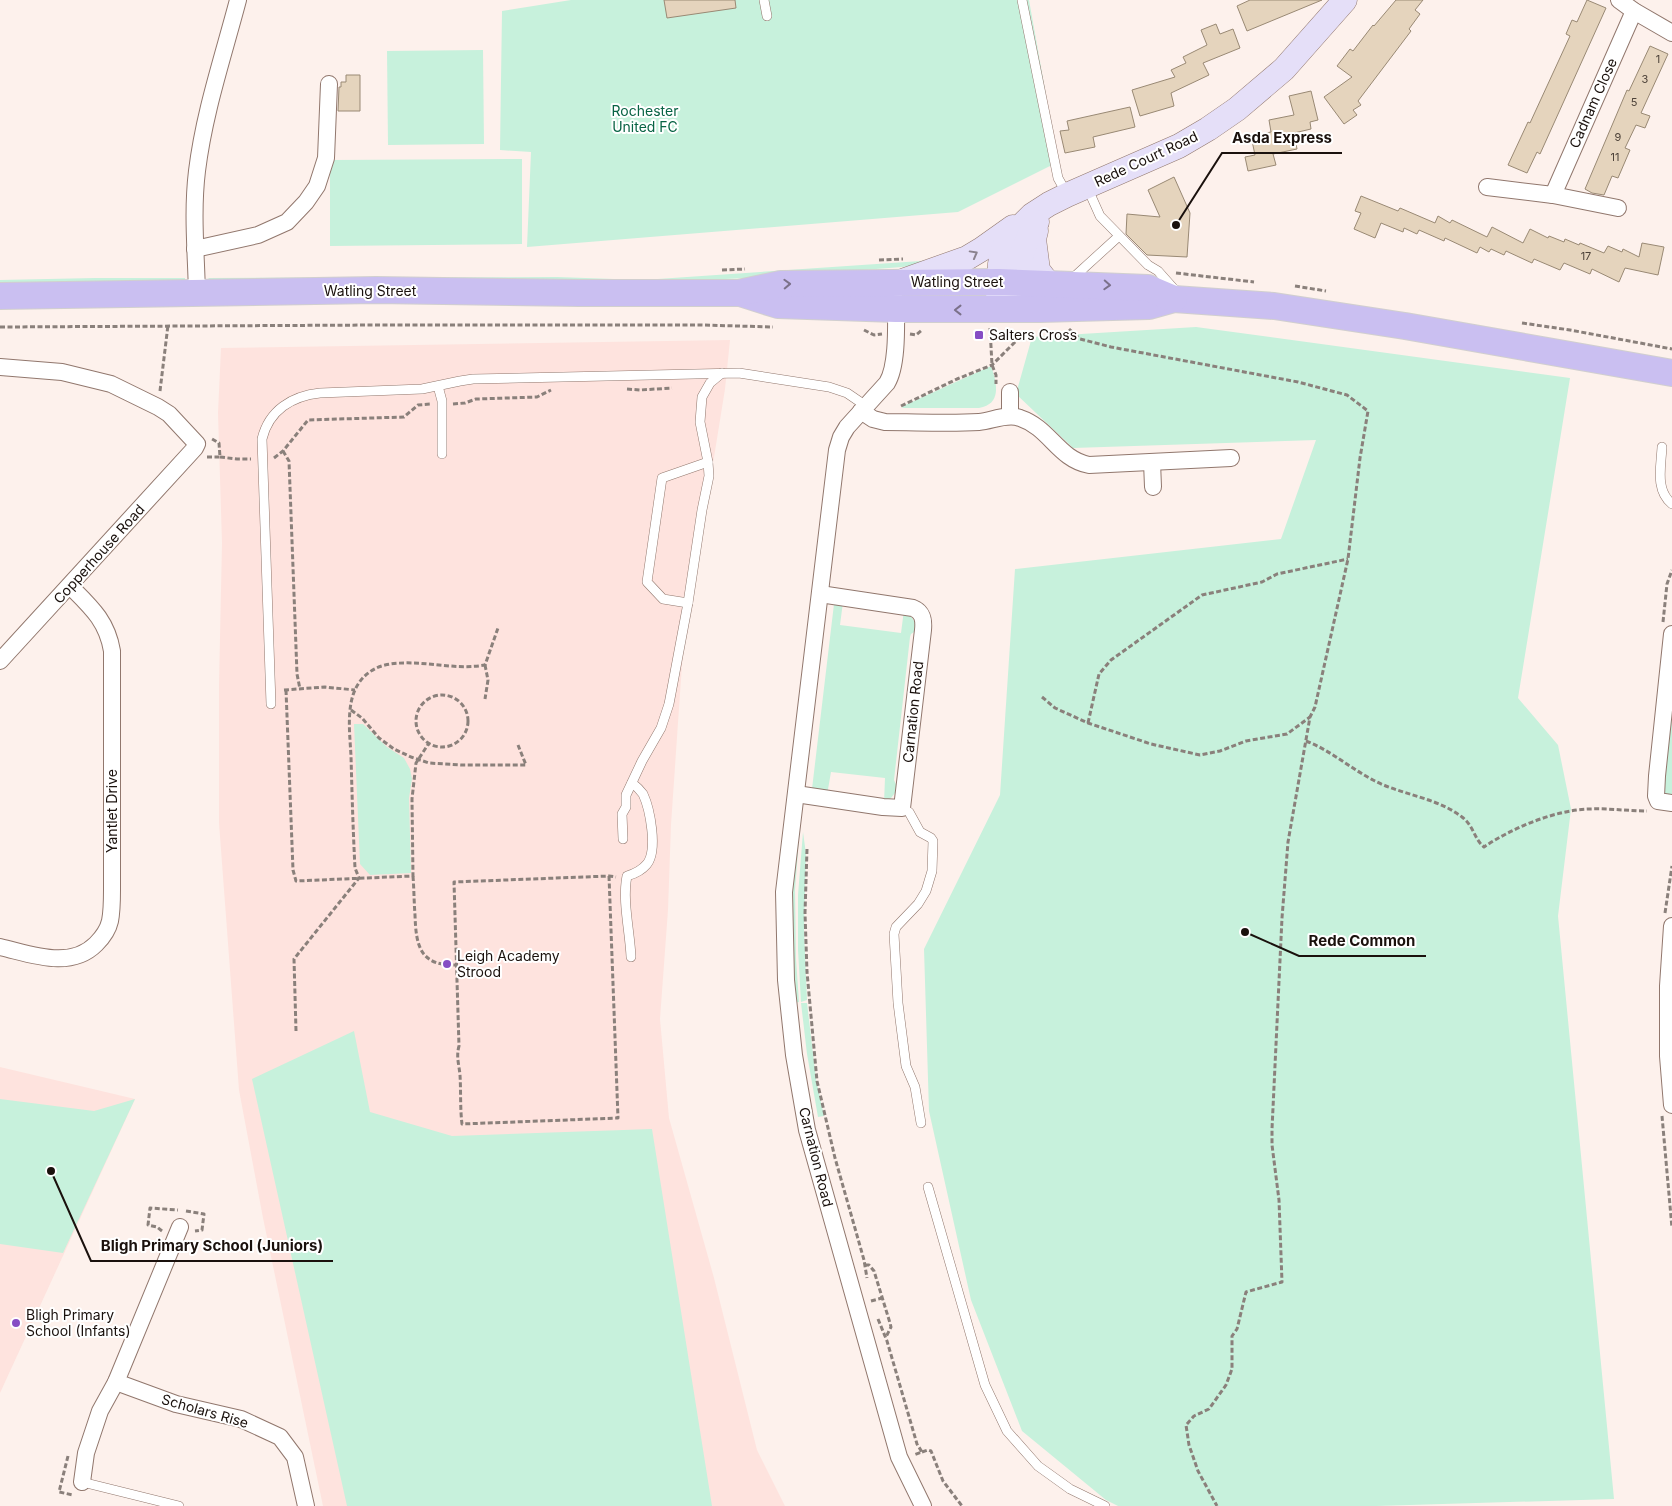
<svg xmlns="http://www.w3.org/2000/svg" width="1672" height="1506" font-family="Inter,sans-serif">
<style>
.education{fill:#fee3de}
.green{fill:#c7f1dc}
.building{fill:#e5d4bd;stroke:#998974}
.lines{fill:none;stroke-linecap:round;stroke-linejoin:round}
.lane-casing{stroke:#91776d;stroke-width:10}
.street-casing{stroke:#91776d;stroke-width:18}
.secondary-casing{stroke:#91776d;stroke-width:25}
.primary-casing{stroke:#d1cfcf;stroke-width:28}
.path{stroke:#8a807b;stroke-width:3;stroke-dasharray:5 2.5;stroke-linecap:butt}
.lane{stroke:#fff;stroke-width:9}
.street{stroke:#fff;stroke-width:16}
.secondary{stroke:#e5dff8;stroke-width:24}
.primary{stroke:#cabff1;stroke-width:26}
.oneway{stroke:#8a828e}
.oneway2{stroke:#7b718a}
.poi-dot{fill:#864dc4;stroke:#fff;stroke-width:2}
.labels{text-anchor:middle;stroke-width:4;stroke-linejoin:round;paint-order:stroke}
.number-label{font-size:11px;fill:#4d4239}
.street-label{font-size:14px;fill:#1a110d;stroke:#fff}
.park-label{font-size:14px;fill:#086344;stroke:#fff}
.poi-label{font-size:14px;fill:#1a110d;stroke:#fff;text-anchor:start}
.leader{fill:none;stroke:#1a110d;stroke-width:2}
.callout-dot{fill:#1a110d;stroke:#fff;stroke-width:2}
.callout-label{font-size:15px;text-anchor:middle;font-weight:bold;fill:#1a110d;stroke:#fff;stroke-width:4;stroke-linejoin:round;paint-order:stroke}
</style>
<rect width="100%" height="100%" fill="#fdf1ec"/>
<g class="education">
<polygon points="730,340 725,389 683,650 671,825 668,910 660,1019 669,1118 714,1278 757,1450 785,1506 323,1506 263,1218 239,1090 219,823 219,685 222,543 218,413 221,348"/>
<polygon points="0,1067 135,1099 0,1393"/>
</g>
<g class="green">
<polygon points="571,0 1029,0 1058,162 958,212 527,247 531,152 500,150 502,11"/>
<polygon points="483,50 484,144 388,145 387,51"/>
<polygon points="522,159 522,244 330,246 330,160"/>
<path d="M993 229 995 230 983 239 962 252 928 263 902 267 770 277 636 283 214 284 208 278 557 277 643 280 921 261C948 256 970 243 993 229Z"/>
<polygon points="95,278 185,278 185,281 0,287 0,280"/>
<polygon points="1196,327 1570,378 1518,698 1558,745 1571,809 1558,916 1614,1499 1376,1506 1118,1506 1106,1500 1022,1431 971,1300 929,1111 924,949 1000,795 1015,569 1281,539 1316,440 1073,448 1016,394 1032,337"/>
<path d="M991 366C997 383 1002 404 979 408H902L903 406Z"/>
<path d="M843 602 840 625 901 633 904 610C912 616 915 621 917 630L911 634 910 637 894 780 898 789 891 798 884 803 885 778 831 772 827 795 812 789 834 604Z"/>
<polygon points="1672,672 1672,799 1662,794"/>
<polygon points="354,724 363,724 387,747 404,758 410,769 412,779 409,798 411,873 370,875 360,864"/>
<polygon points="801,812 795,890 796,959 799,1002 794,1003 791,937 792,870"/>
<polygon points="803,832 806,854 804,929 807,1000 801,1002 798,950 798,895"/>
<polygon points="801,1003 807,1003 816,1079 824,1116 818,1117 807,1054"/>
<polygon points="354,1031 370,1112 452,1136 652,1129 712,1506 347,1506 252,1079"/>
<polygon points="0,1099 94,1111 135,1099 63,1253 0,1244"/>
</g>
<g class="building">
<polygon points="664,0 735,0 736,8 667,18"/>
<polygon points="1250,0 1322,0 1247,31 1237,6"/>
<polygon points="1396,0 1423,0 1415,10 1420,14 1409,29 1411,31 1358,101 1361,105 1353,110 1357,115 1344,124 1324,97 1352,77 1337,66 1350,49 1353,51 1373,25 1374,26"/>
<polygon points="1587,0 1606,8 1540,154 1537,152 1527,173 1508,165 1528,122 1530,123 1570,36 1566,34 1572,20 1577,22"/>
<polygon points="1216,24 1220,34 1233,29 1240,48 1203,63 1209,75 1171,93 1174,106 1140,116 1132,90 1175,77 1171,70 1186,63 1183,57 1207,45 1201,30"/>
<polygon points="1650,46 1668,54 1641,113 1650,116 1645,128 1636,125 1625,148 1630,150 1618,178 1612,176 1604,195 1592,193 1585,189 1627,90 1629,91"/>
<polygon points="346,75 360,75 360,111 338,111 339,87 341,87 341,82 346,82"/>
<polygon points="1311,91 1318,120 1310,122 1311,129 1294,133 1297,149 1273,154 1276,165 1248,171 1245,157 1255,155 1251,136 1271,132 1269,120 1294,115 1289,96"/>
<polygon points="1130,107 1135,127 1093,137 1095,147 1065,153 1060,131 1069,130 1067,121"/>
<polygon points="1174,177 1190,213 1187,257 1147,255 1126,234 1127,214 1160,217 1148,190"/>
<polygon points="1361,196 1398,211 1400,208 1435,223 1438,216 1450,223 1452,220 1487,237 1492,227 1523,243 1530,229 1548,238 1549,236 1564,242 1565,239 1579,245 1580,243 1604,253 1608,246 1622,252 1623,249 1639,257 1642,243 1664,247 1658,275 1625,268 1619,282 1592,269 1590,274 1564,263 1560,270 1534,259 1532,263 1506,251 1504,255 1491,249 1489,252 1480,247 1477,253 1445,238 1444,241 1419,230 1417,234 1404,228 1403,232 1381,223 1375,238 1354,229 1361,213 1355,211"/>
</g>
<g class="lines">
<defs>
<g id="lane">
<polyline points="764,0 767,16"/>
<polyline points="1022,0 1058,178 1067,194"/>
<polyline points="1087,187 1100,216 1148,265 1158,271 1174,289"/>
<polyline points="1073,281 1074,277 1119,236"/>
<polyline points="438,386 442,401 442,454"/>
<path d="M1662 447C1661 467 1655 490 1672 504"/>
<polyline points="688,603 663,599 647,582 662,478 708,462"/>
<path d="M271 704 262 439C269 410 292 396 320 393L422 389 460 381 473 379 739 373 829 387 847 393 866 406"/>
<polyline points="909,812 920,832 931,838 933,841 932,871 926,891 918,904 896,927 894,934 898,1003 906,1066 915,1087 921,1123"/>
<polyline points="623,839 622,814 626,807 626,795 642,761 661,728 669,704 688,603 702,510 709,476 708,462 700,422 702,397 710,383 722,373"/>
<path d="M631 957C630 932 622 900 627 876 634 874 642 870 647 864 658 850 650 809 643 794 640 790 636 786 632 783"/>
<polyline points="928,1187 985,1385 1007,1431 1038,1466 1070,1489 1105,1506"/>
<polyline points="82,1482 179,1506"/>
</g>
<g id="street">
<polyline points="1619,0 1634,11 1672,33"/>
<polyline points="1487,187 1553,195 1634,11"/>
<polyline points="1553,195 1618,208"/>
<polyline points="195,249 258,235 287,222 306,202 317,186 326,158 329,84"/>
<path d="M197 293C196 252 192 212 197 171 204 113 223 57 238 0"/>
<path d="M896 301C896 323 898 365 887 383L847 427 841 437 837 450 784 892 786 980 794 1055 807 1130 899 1457 923 1506"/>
<polyline points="0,367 62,372 111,384 158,407 169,414 197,444 195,448 0,661"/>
<polyline points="1010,392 1010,416"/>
<path d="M861 411 873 419 885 422C916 422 948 424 979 422 992 421 1007 413 1020 418 1050 428 1058 459 1089 465L1231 458"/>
<polyline points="1152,462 1153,487"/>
<polyline points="1672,634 1657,776 1656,796 1658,801 1672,803"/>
<path d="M796 794 883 807 902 808 923 630C924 620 923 612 913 608L820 594"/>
<polyline points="1672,926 1668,986 1668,1056 1672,1105"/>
<path d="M0 947C31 954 70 970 96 944 103 937 108 930 110 921 112 911 112 900 112 890V651C107 621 91 607 70 586"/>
<polyline points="116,1382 176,1404 241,1419 280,1437 295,1457 306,1506"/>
<polyline points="82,1482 86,1453 100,1411 116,1382 180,1227"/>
</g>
<g id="secondary">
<polyline points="1036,231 1034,239 1038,270 1048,283"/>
<polyline points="905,280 967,258 982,249 1013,227"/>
<polyline points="998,300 1000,264 1004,247 1013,234 1032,215 1049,204 1067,195 1179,146 1208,129 1237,109 1284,69 1345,0"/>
<path d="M1016 302C1016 270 1020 249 1037 222"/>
</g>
<g id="primary">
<polyline points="740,293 778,305 896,309 1040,309 1149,306 1174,299 1274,306 1405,326 1672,373"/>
<polyline points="0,296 376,290 580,293 739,293 781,284 999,282 1148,288 1174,299"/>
</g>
</defs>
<use href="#lane" class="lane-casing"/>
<use href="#street" class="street-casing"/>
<use href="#secondary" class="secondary-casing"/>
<use href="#primary" class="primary-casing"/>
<g class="path">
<polyline points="879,260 903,259"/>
<polyline points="722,270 745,269"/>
<polyline points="1176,273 1254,282"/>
<polyline points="1295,286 1326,291"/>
<polyline points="1522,323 1570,330 1672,349"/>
<polyline points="0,327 378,325 702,325 773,327"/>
<polyline points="990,328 992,365 996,375 996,384"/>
<polyline points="1069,329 1080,339 1111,347 1298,382 1347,395 1368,411 1360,458 1348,559 1315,707 1310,717 1288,842 1282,918 1272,1129 1272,1145 1279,1200 1282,1282 1246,1292 1237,1329 1232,1336 1232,1369 1226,1385 1209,1409 1194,1416 1186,1425 1189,1445 1198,1471 1217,1506"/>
<polyline points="864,330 874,335 882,334"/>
<polyline points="910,334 916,335 922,330"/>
<polyline points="627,389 640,390 672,388"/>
<polyline points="160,391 168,325"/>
<polyline points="453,404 465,403 476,399 537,397 551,390"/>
<polyline points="901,406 957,379 992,365 1027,330"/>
<polyline points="283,451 289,461 297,674 300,689"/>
<polyline points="207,457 220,457 219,443 212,439"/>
<polyline points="220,457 237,459 251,459"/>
<polyline points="274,458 283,451 308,420 404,417 418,405 431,404"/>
<polyline points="1663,622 1667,584 1672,570"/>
<polyline points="485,665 488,680 485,699"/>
<polyline points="284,690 325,687 355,690"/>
<polyline points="286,690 293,870 296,881 413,876 412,799 416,763 429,743"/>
<circle cx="442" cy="721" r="26"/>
<polyline points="1042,697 1055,708 1088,723 1151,744 1200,755 1220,751 1246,741 1287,734 1310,717"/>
<polyline points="351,710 362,718 379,738 394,749 411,757 429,763 462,765 526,765 518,745"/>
<polyline points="1088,723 1099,674 1111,660 1202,595 1262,582 1277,574 1348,559"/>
<path d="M1306 741C1330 750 1350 768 1373 780 1401 795 1436 797 1462 817 1474 826 1474 839 1484 847 1512 828 1555 810 1589 809 1608 808 1627 811 1647 811"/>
<polyline points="807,849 805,913 807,972 817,1081 835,1158 864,1260 867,1278"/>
<path d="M413 876C414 889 414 902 415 915 416 946 420 966 456 965"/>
<path d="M609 876 618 1118 462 1124C460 1108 461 1091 460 1075 459 1064 456 1057 459 1046L454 882 609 876 616 877"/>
<polyline points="1665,913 1672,866"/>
<path d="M296 1031 294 959 359 878 355 868C353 830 352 793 351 756 350 737 347 714 353 695 358 680 369 669 385 665 418 658 452 671 485 665L498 628"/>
<polyline points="1662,1116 1672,1228"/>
<polyline points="186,1211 204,1214 202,1230 195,1231"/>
<polyline points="162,1231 157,1227 148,1225 150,1208 178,1210"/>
<polyline points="865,1265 869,1265 874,1271 890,1323 891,1327 886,1337"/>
<polyline points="871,1301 882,1298"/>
<polyline points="878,1319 887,1341 917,1444 922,1452 914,1455"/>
<polyline points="922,1452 928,1450 931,1451 943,1481 962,1506"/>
<polyline points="68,1456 59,1492 73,1495"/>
</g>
<use href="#lane" class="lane"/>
<use href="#street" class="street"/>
<use href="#secondary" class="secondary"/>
<use href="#primary" class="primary"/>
</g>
<defs><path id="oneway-chevron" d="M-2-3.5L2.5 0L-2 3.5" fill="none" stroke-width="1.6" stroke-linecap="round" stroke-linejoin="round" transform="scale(1.25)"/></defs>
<use class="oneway" href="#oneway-chevron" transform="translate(974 254) rotate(-29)"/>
<g class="oneway2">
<use href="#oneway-chevron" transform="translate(787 284) rotate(-2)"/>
<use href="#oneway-chevron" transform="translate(1107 285) rotate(3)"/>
<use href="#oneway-chevron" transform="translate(958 310) rotate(180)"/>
</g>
<g class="poi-dot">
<rect x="974" y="330" width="10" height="10" rx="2.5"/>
<circle cx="447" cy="964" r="5"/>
<circle cx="16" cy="1323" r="5"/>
</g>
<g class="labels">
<g class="number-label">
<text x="1658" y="63">1</text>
<text x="1645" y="83">3</text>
<text x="1634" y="106">5</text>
<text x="1618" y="141">9</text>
<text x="1615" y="161">11</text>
<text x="1586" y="260">17</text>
</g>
<g class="street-label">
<text transform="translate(1593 103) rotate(-66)" y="5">Cadnam Close</text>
<text transform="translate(1146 159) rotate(-25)" y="5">Rede Court Road</text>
<text x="957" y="287">Watling Street</text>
<text x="370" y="296">Watling Street</text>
<text transform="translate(99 554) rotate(-48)" y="5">Copperhouse Road</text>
<text transform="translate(913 712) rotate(-84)" y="5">Carnation Road</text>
<text transform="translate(112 811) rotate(-90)" y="5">Yantlet Drive</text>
<text transform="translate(816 1157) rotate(76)" y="5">Carnation Road</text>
<text transform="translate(205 1411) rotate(16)" y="5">Scholars Rise</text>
</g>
<g class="park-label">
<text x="645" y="116">Rochester<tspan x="645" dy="16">United FC</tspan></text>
</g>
<g class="poi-label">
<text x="989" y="340">Salters Cross</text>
<text x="457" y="961">Leigh Academy<tspan x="457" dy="16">Strood</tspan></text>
<text x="26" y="1320">Bligh Primary<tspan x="26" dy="16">School (Infants)</tspan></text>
</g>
</g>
<path class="leader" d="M1176 225L1222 153H1342M1245 932L1299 956H1426M51 1171L91 1261H333"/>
<g class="callout-dot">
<circle cx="1176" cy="225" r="5"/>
<circle cx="1245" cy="932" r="5"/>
<circle cx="51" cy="1171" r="5"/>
</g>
<g class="callout-label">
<text x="1282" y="143">Asda Express</text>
<text x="1362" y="946">Rede Common</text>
<text x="212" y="1251">Bligh Primary School (Juniors)</text>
</g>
</svg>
